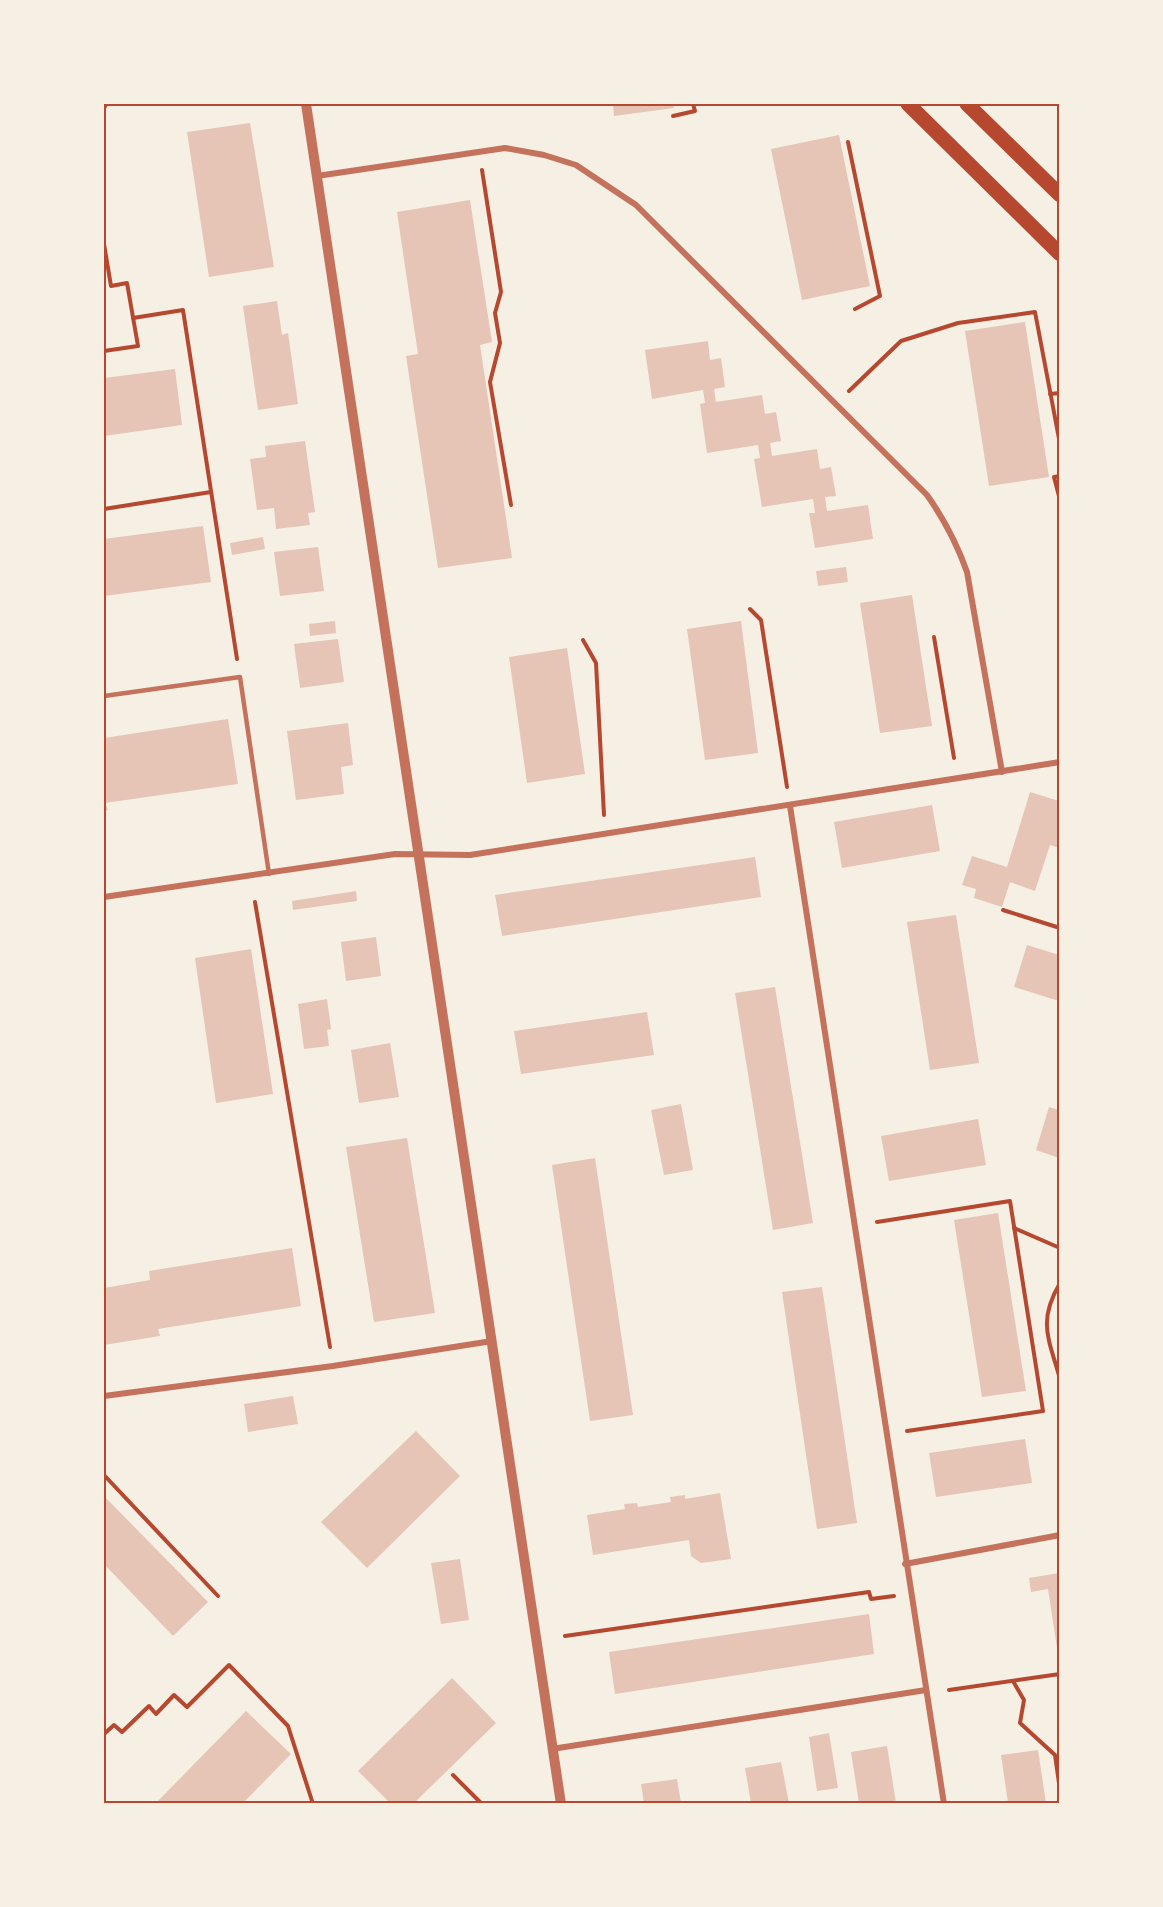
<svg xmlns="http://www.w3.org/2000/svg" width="1163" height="1907" font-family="Bitter,serif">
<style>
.building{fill:#e6c5b7}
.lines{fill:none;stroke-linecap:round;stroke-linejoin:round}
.path{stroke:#b5482f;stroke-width:4}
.service{stroke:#c5725c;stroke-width:4.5}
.minor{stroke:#c5725c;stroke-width:6}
.tertiary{stroke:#c5725c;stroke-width:10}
.primary{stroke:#b5482f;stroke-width:15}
.neatline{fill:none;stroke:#b5482f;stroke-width:2}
</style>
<rect width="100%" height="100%" fill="#f6efe4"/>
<g class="building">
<polygon points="613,104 673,104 674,108 614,116"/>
<polygon points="250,123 274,267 209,277 187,132"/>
<polygon points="839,135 870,286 802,300 771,149"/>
<polygon points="470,200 492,342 480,345 512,558 438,568 406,356 418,354 397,212"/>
<polygon points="277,301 282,335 288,333 298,404 258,410 243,306"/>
<polygon points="1025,322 1049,477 989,486 965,331"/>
<polygon points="708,341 710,360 721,358 725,387 714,389 716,402 762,395 765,414 776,412 781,441 770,443 772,456 817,449 820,469 831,467 836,496 825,497 827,511 868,505 873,539 815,548 809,513 815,513 813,499 762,507 754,459 760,458 758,445 707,453 700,404 705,403 703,390 652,399 645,350"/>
<polygon points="175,369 182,425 104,436 104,378"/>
<polygon points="305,441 315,512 308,513 310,525 276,529 274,508 257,510 250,459 266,457 265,446"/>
<polygon points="203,526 211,582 104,596 104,539"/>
<polygon points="263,537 265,549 232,555 230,543"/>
<polygon points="318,547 324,591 280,596 274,552"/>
<polygon points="846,567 848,582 818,586 816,571"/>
<polygon points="912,595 932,726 880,733 860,603"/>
<polygon points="335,621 336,633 310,636 309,624"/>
<polygon points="741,621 758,753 705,760 687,629"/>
<polygon points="338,639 344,682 300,688 294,644"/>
<polygon points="567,648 585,774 527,783 509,657"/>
<polygon points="228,719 238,784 105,803 108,810 104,811 104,738"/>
<polygon points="348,723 353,765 341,767 344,794 296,800 287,731"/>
<polygon points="1030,792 1059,801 1059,848 1050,845 1035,891 1010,882 1002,907 974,898 976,889 962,885 972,856 1007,867"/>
<polygon points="932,805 940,851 842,868 834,822"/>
<polygon points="755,857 761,897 502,936 495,895"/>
<polygon points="356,891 357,901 293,910 292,901"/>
<polygon points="956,915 979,1063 930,1070 907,922"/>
<polygon points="376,937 381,976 346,981 341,942"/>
<polygon points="1027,945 1059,955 1059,1001 1014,987"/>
<polygon points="251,949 273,1094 216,1103 195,958"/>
<polygon points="775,987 813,1223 773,1230 735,993"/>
<polygon points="327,999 331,1029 327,1030 329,1046 304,1049 298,1004"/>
<polygon points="647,1012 654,1055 521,1074 514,1031"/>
<polygon points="390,1043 399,1097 359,1103 351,1050"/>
<polygon points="681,1104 693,1170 664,1175 651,1110"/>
<polygon points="1049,1107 1059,1110 1059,1158 1036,1150"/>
<polygon points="978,1119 986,1165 889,1181 881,1136"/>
<polygon points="407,1138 435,1313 374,1322 346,1147"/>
<polygon points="595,1158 633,1415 590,1421 552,1165"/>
<polygon points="998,1213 1026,1391 982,1397 954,1220"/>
<polygon points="292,1248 301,1306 158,1329 160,1336 104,1345 104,1288 150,1280 149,1271"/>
<polygon points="822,1287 857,1523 817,1529 782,1292"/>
<polygon points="293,1396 298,1424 248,1432 244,1404"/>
<polygon points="416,1431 460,1476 367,1568 321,1522"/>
<polygon points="1025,1439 1032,1483 936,1497 929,1453"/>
<polygon points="720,1493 731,1559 701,1563 691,1556 689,1540 593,1555 587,1515 625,1509 624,1504 637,1503 638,1507 671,1502 670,1497 685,1495 685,1499"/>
<polygon points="104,1496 208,1602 173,1636 104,1564"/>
<polygon points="460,1559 469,1620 441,1624 431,1563"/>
<polygon points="1059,1573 1059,1647 1057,1648 1048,1589 1031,1592 1029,1578"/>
<polygon points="869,1614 874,1654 615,1694 609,1652"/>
<polygon points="452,1678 496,1723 414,1803 390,1803 358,1771"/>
<polygon points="246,1711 291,1754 243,1803 156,1803"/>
<polygon points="829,1733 838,1788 817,1791 809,1737"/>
<polygon points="887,1746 896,1803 859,1803 851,1752"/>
<polygon points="1038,1750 1046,1803 1008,1803 1001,1755"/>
<polygon points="781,1762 789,1803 751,1803 745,1768"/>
<polygon points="677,1779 681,1803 644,1803 641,1784"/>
</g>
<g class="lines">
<g class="path">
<polyline points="104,108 106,104"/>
<polyline points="673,116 695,111 693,104"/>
<polyline points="848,142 880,296 855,309"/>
<polyline points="482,170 501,292 495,313 500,343 490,382 511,505"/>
<polyline points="104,244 111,286 127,283 138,346 104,351"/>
<polyline points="133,318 183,310 237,659"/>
<polyline points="849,391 901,341 958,323 1035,312 1060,444"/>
<polyline points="1050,394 1060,393"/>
<polyline points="1060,476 1054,477 1060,500"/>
<polyline points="104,509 211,492"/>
<polyline points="750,609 761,620 787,787"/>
<polyline points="934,637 954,758"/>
<polyline points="583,640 596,663 604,815"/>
<polyline points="255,902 330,1347"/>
<polyline points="1003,910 1060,928"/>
<polyline points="877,1222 1010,1201 1043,1411 907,1431"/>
<polyline points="1014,1228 1060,1248"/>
<path d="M1060 1283C1037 1322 1049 1339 1060 1379"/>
<polyline points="104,1475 218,1596"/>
<polyline points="565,1636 869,1592 871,1599 894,1596"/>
<polyline points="1013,1681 1024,1700 1020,1723 1055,1755 1060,1790"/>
<polyline points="949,1690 1060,1674"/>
<polyline points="104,1734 114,1725 122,1732 149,1706 156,1714 174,1695 187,1707 229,1665 288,1726 313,1804"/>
<polyline points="453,1775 482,1804"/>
</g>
<polyline class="service" points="104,696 240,677 269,874"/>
<g class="minor">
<path d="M317 176 505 148 544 155 576 165 636 205 927 495C944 519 957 544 967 572L1002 772"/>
<polyline points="790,806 944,1804"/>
<polyline points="104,897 395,854 470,855 1060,762"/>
<polyline points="104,1396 333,1366 492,1341"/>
<polyline points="905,1564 1060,1535"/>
<polyline points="552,1749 926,1690"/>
</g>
<polyline class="tertiary" points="306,104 561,1804"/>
<g class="primary">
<polyline points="908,104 1060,254"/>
<polyline points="967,104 1060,195"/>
</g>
</g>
<rect width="1163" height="1907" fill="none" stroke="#f6efe4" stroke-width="210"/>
<rect x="105" y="105" width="953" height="1697" class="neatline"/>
</svg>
